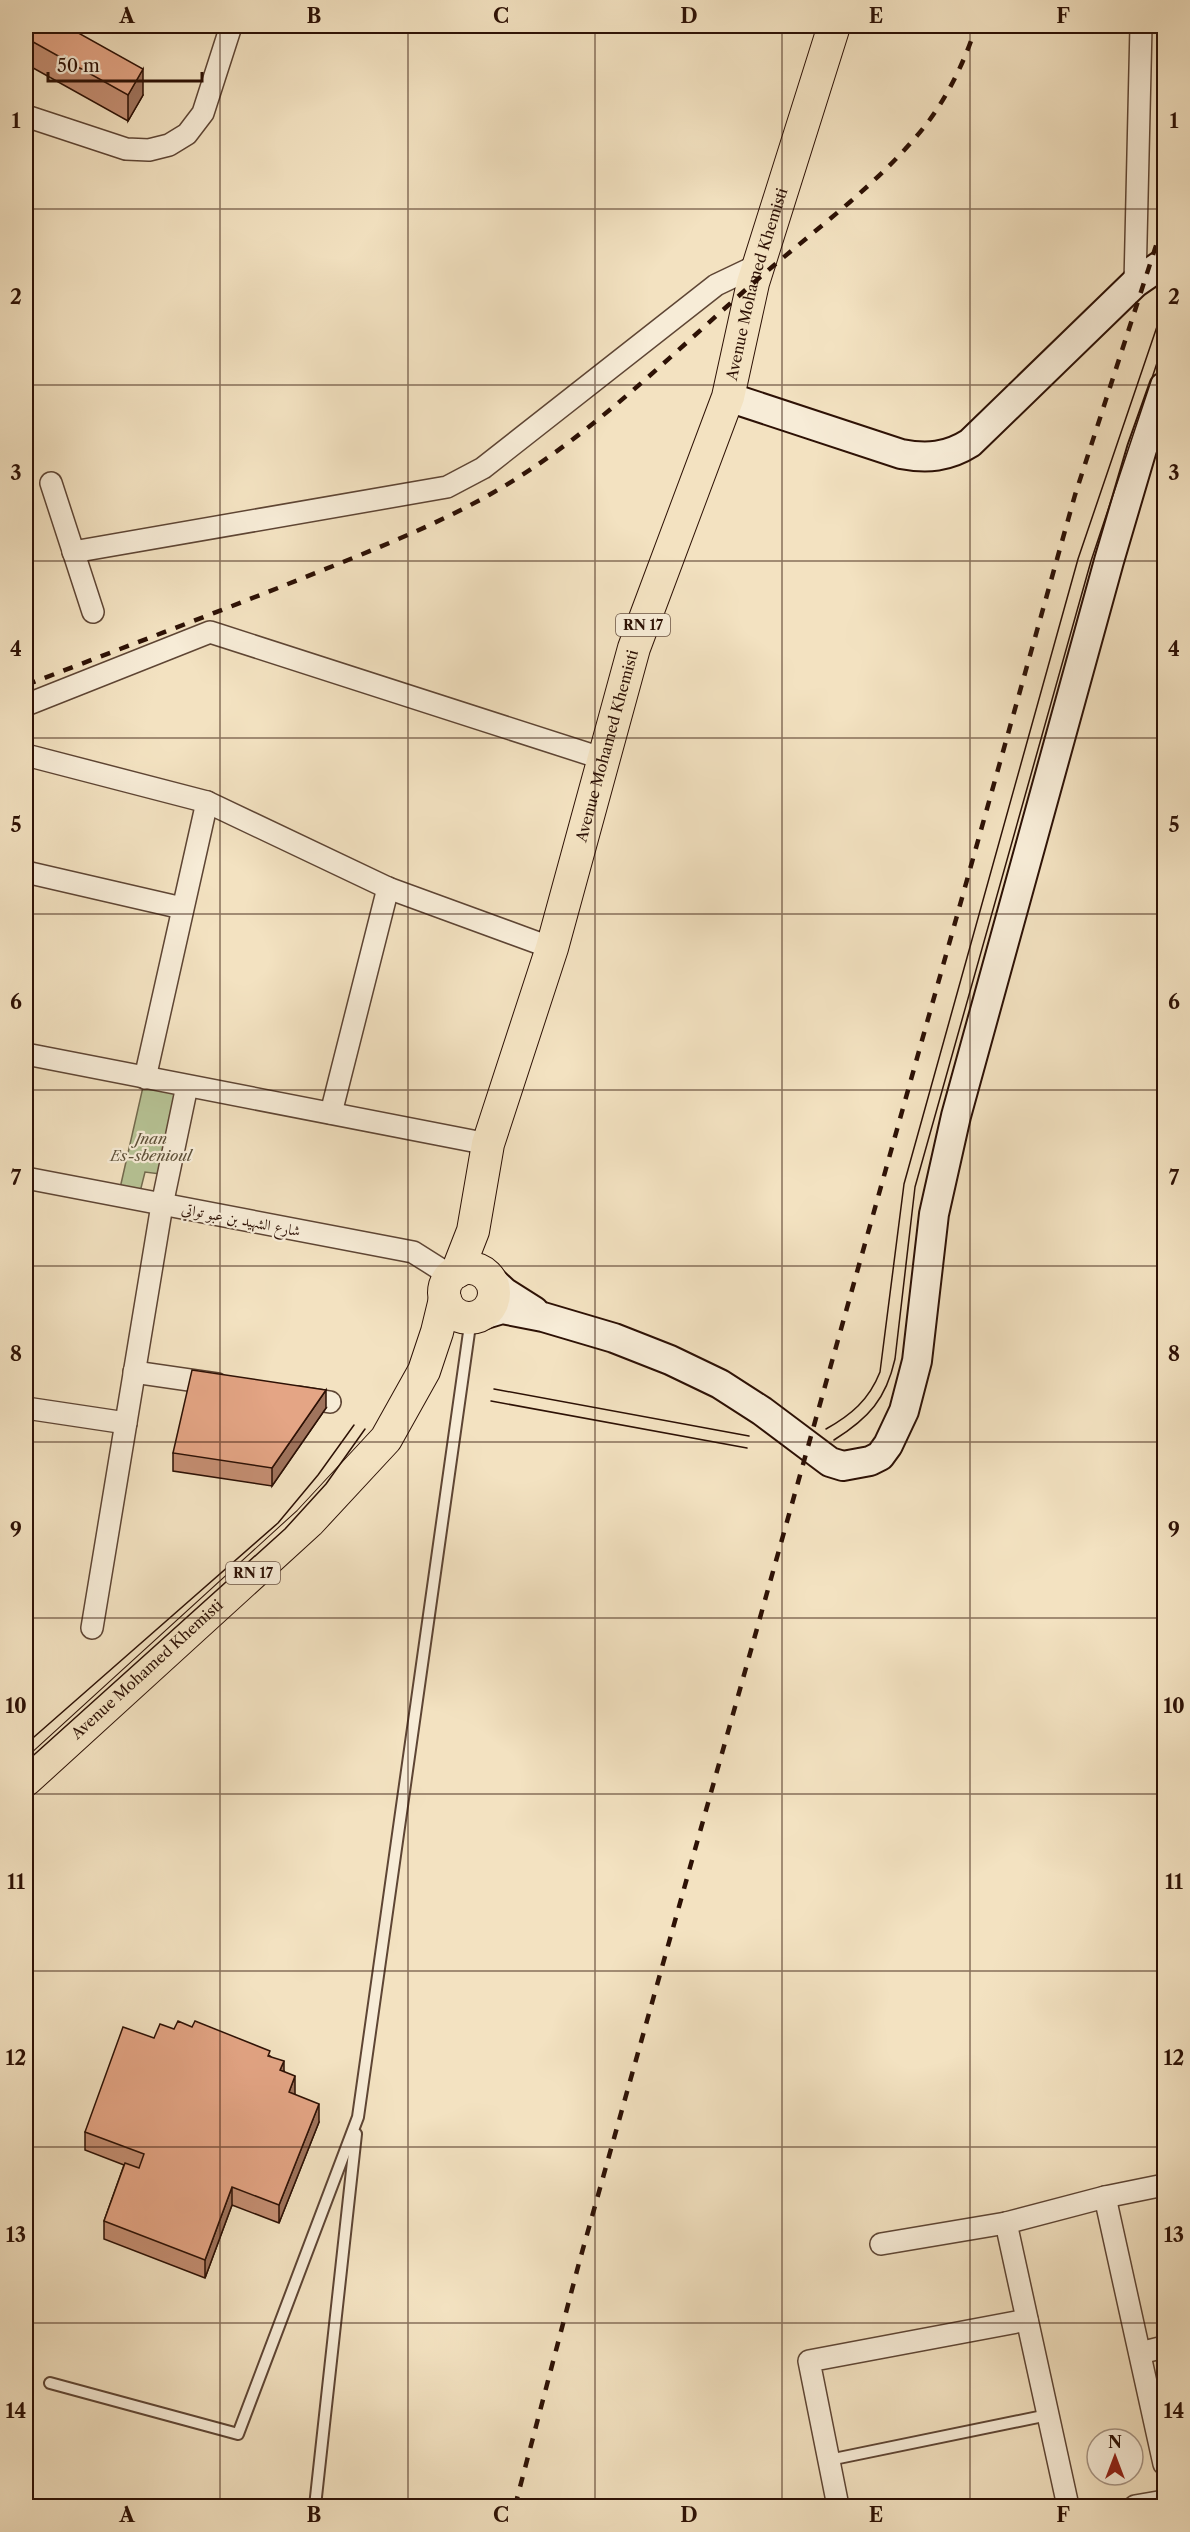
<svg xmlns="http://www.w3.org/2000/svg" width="1190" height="2532" font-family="'Libre Caslon Text',Amiri,serif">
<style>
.green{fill:#b7c496;stroke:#726a4e;stroke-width:1.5}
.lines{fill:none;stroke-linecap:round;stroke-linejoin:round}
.lane-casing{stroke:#5e4534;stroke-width:14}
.street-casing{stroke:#5e4534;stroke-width:24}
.secondary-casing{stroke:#2d1105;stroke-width:32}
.primary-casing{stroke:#2d1105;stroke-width:34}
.lane{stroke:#f7ecd7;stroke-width:10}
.street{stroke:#f7ecd7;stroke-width:21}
.secondary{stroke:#f7ecd7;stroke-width:28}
.primary{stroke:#f3e2c1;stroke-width:32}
.tram{stroke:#2d1105;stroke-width:1.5}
.rail{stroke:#2d1105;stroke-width:4.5;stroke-dasharray:10 10;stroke-linecap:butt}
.wall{fill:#c48e72;stroke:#2d1105;stroke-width:1.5}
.shaded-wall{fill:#a0745d;stroke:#2d1105;stroke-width:1.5}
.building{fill:#e4a585;stroke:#2d1105;stroke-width:1.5}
.grid{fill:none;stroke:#2d1105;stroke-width:1.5;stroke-opacity:0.55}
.labels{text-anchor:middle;stroke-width:4.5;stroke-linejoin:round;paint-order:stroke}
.shield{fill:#f7ecd7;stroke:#6a5344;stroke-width:1.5}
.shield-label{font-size:14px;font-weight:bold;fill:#2d1105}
.street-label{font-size:15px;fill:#2d1105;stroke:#f7ecd7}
.park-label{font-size:15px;font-style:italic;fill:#5d5038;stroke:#f7ecd7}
.neatline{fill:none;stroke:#2d1105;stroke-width:2}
.grid-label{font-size:20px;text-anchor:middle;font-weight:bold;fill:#2d1105}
</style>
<rect width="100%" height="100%" fill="#f3e2c1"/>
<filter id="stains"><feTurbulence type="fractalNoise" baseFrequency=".00333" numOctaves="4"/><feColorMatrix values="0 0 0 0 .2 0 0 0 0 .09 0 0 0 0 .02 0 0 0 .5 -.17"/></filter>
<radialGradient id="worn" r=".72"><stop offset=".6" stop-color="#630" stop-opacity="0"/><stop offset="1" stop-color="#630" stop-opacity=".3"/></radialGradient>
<polygon class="green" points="145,1078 187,1086 168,1175 145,1172 138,1200 118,1197"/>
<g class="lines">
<defs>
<g id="lane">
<polyline points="50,2383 238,2434 358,2117 471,1318"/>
<polyline points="829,2460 1048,2415"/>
<polyline points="315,2506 356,2134"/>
</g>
<g id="street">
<polyline points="26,116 126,149 149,150 169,145 187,134 203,113 231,26"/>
<polyline points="1135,283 1141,26"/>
<polyline points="51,483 93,612"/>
<polyline points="73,552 447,487 483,468 716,285 758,265"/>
<polyline points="26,705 210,632 604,759"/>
<polyline points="26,755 207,802 388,888 552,948"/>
<polyline points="26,872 182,908"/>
<polyline points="26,1054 488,1144"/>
<polyline points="145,1078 207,802"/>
<polyline points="331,1113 388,888"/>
<polyline points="26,1178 413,1252 451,1276"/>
<polyline points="134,1372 217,1384"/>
<polyline points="298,1397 330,1402"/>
<polyline points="26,1408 126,1423"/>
<polyline points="92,1628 162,1205 187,1086"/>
<polyline points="1105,2197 1164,2464"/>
<polyline points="1006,2223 1068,2506"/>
<polyline points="881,2244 1006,2223 1105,2197 1164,2185"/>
<polyline points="1140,2353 1164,2347"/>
<polyline points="838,2506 809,2361 1027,2320"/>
<polyline points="1135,2506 1164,2501"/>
</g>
<g id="secondary">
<path d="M728 397 901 454C927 459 948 457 970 443L1135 283 1164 263"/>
<polyline points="488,1277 504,1292 534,1311"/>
<polyline points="479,1316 502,1309 543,1317 614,1338 670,1360 720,1384 762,1411 830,1462 843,1466 870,1461 880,1456 888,1445 904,1411 917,1361 934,1214 956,1116 1109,561 1142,449 1164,387"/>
</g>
<g id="primary">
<circle cx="469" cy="1293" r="25"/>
<path id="s1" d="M457 1272 473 1231 488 1144 552 948 634 648 728 397 753 283 834 26"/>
<path id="s2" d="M26 1780 309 1522 386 1439 424 1371 437 1332 445 1299"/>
</g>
</defs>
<use href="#lane" class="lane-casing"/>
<use href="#street" class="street-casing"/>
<use href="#secondary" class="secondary-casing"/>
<use href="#primary" class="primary-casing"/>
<use href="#lane" class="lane"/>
<use href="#street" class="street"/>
<use href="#secondary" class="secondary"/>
<use href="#primary" class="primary"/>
<g class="tram">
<polyline points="494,1389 749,1436"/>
<polyline points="491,1401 747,1448"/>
<path d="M826 1429C851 1415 869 1400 880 1372L904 1184 1078 559 1164 306"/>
<path d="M834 1440C869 1418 886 1399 895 1359L915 1187 1091 561 1164 342"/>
<polyline points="26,1744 278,1523 318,1475 354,1425"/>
<polyline points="26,1762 285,1529 326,1484 365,1429"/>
</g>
<g class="rail">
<path d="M26 685C117 650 208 616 298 580 363 554 428 529 489 495 594 436 680 345 772 267 824 223 882 180 925 126 947 98 966 59 976 26"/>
<polyline points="515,2506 579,2263 1075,495 1164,221"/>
</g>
</g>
<g class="wall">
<polygon points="26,26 143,95 128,121 26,64"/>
<polygon points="326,1408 272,1486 173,1471 173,1453"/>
<polygon points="174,2029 270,2056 284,2071 295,2095 319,2122 279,2223 232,2205 205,2278 104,2239 104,2221 124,2165 85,2150 85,2132 154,2038"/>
</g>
<g class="shaded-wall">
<polygon points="143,69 143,95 128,121 128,95"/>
<polygon points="326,1390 326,1408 272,1486 272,1468"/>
<polygon points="284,2061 284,2080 280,2070"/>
<polygon points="295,2076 295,2094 289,2111 289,2092"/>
<polygon points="319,2104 319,2122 279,2223 279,2205"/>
<polygon points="232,2187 232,2205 205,2278 205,2260"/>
</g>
<g class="building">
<polygon points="26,26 66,26 143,69 128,95 26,38"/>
<polygon points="192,1370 326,1390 272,1468 173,1453"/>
<polygon points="178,2021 192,2027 195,2021 270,2051 268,2056 284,2061 280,2070 295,2076 289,2092 319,2104 279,2205 232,2187 205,2260 104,2221 125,2163 139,2168 144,2154 85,2132 123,2027 154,2038 160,2024 174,2029"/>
</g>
<path class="grid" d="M220 26V2506M408 26V2506M595 26V2506M782 26V2506M970 26V2506M26 209H1164M26 385H1164M26 561H1164M26 738H1164M26 914H1164M26 1090H1164M26 1266H1164M26 1442H1164M26 1618H1164M26 1794H1164M26 1971H1164M26 2147H1164M26 2323H1164"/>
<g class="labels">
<g class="shield">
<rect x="616" y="614" width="54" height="22" rx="4.5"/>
<rect x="226" y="1562" width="54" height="22" rx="4.5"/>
</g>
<g class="shield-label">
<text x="643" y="630">RN 17</text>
<text x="253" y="1578">RN 17</text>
</g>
<g class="street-label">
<text dy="5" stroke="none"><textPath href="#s1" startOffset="1034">Avenue Mohamed Khemisti</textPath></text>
<text dy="5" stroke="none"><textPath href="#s1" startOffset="548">Avenue Mohamed Khemisti</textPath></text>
<text transform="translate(241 1220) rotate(11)" y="5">شارع الشهيد بن عبو تواتي</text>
<text dy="5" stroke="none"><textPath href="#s2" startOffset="164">Avenue Mohamed Khemisti</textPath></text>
</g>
<g class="park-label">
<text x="151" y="1144">Jnan<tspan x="151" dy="17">Es-sbenioul</tspan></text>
</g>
</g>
<rect width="1190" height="2532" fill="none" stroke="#f3e2c1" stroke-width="66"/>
<g transform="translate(1115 2457)"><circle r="28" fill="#f7ecd7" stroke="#a69483" stroke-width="1.5"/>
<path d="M0-4.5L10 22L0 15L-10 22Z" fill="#8f2418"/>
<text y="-9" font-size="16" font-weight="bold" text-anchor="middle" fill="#2d1105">N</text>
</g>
<path d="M48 72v9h154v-9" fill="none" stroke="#2d1105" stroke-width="3"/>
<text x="57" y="72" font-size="18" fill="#2d1105" stroke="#f7ecd7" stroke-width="4.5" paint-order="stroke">50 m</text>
<rect x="33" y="33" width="1124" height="2466" class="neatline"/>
<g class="grid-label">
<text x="127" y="23">A</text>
<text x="314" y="23">B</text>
<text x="501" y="23">C</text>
<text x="689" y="23">D</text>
<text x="876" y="23">E</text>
<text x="1063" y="23">F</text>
<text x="16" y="128">1</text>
<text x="1174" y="128">1</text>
<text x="16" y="304">2</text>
<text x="1174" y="304">2</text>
<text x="16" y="480">3</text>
<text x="1174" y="480">3</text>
<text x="16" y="656">4</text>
<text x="1174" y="656">4</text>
<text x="16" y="832">5</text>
<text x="1174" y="832">5</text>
<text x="16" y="1009">6</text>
<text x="1174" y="1009">6</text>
<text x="16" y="1185">7</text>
<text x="1174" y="1185">7</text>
<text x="16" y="1361">8</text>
<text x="1174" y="1361">8</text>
<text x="16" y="1537">9</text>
<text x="1174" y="1537">9</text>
<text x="16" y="1713">10</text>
<text x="1174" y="1713">10</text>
<text x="16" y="1889">11</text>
<text x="1174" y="1889">11</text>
<text x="16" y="2065">12</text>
<text x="1174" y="2065">12</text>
<text x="16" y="2242">13</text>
<text x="1174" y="2242">13</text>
<text x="16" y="2418">14</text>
<text x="1174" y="2418">14</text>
<text x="127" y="2522">A</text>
<text x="314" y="2522">B</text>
<text x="501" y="2522">C</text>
<text x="689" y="2522">D</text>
<text x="876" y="2522">E</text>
<text x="1063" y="2522">F</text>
</g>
<rect width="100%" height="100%" filter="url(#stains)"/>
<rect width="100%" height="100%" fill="url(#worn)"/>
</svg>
